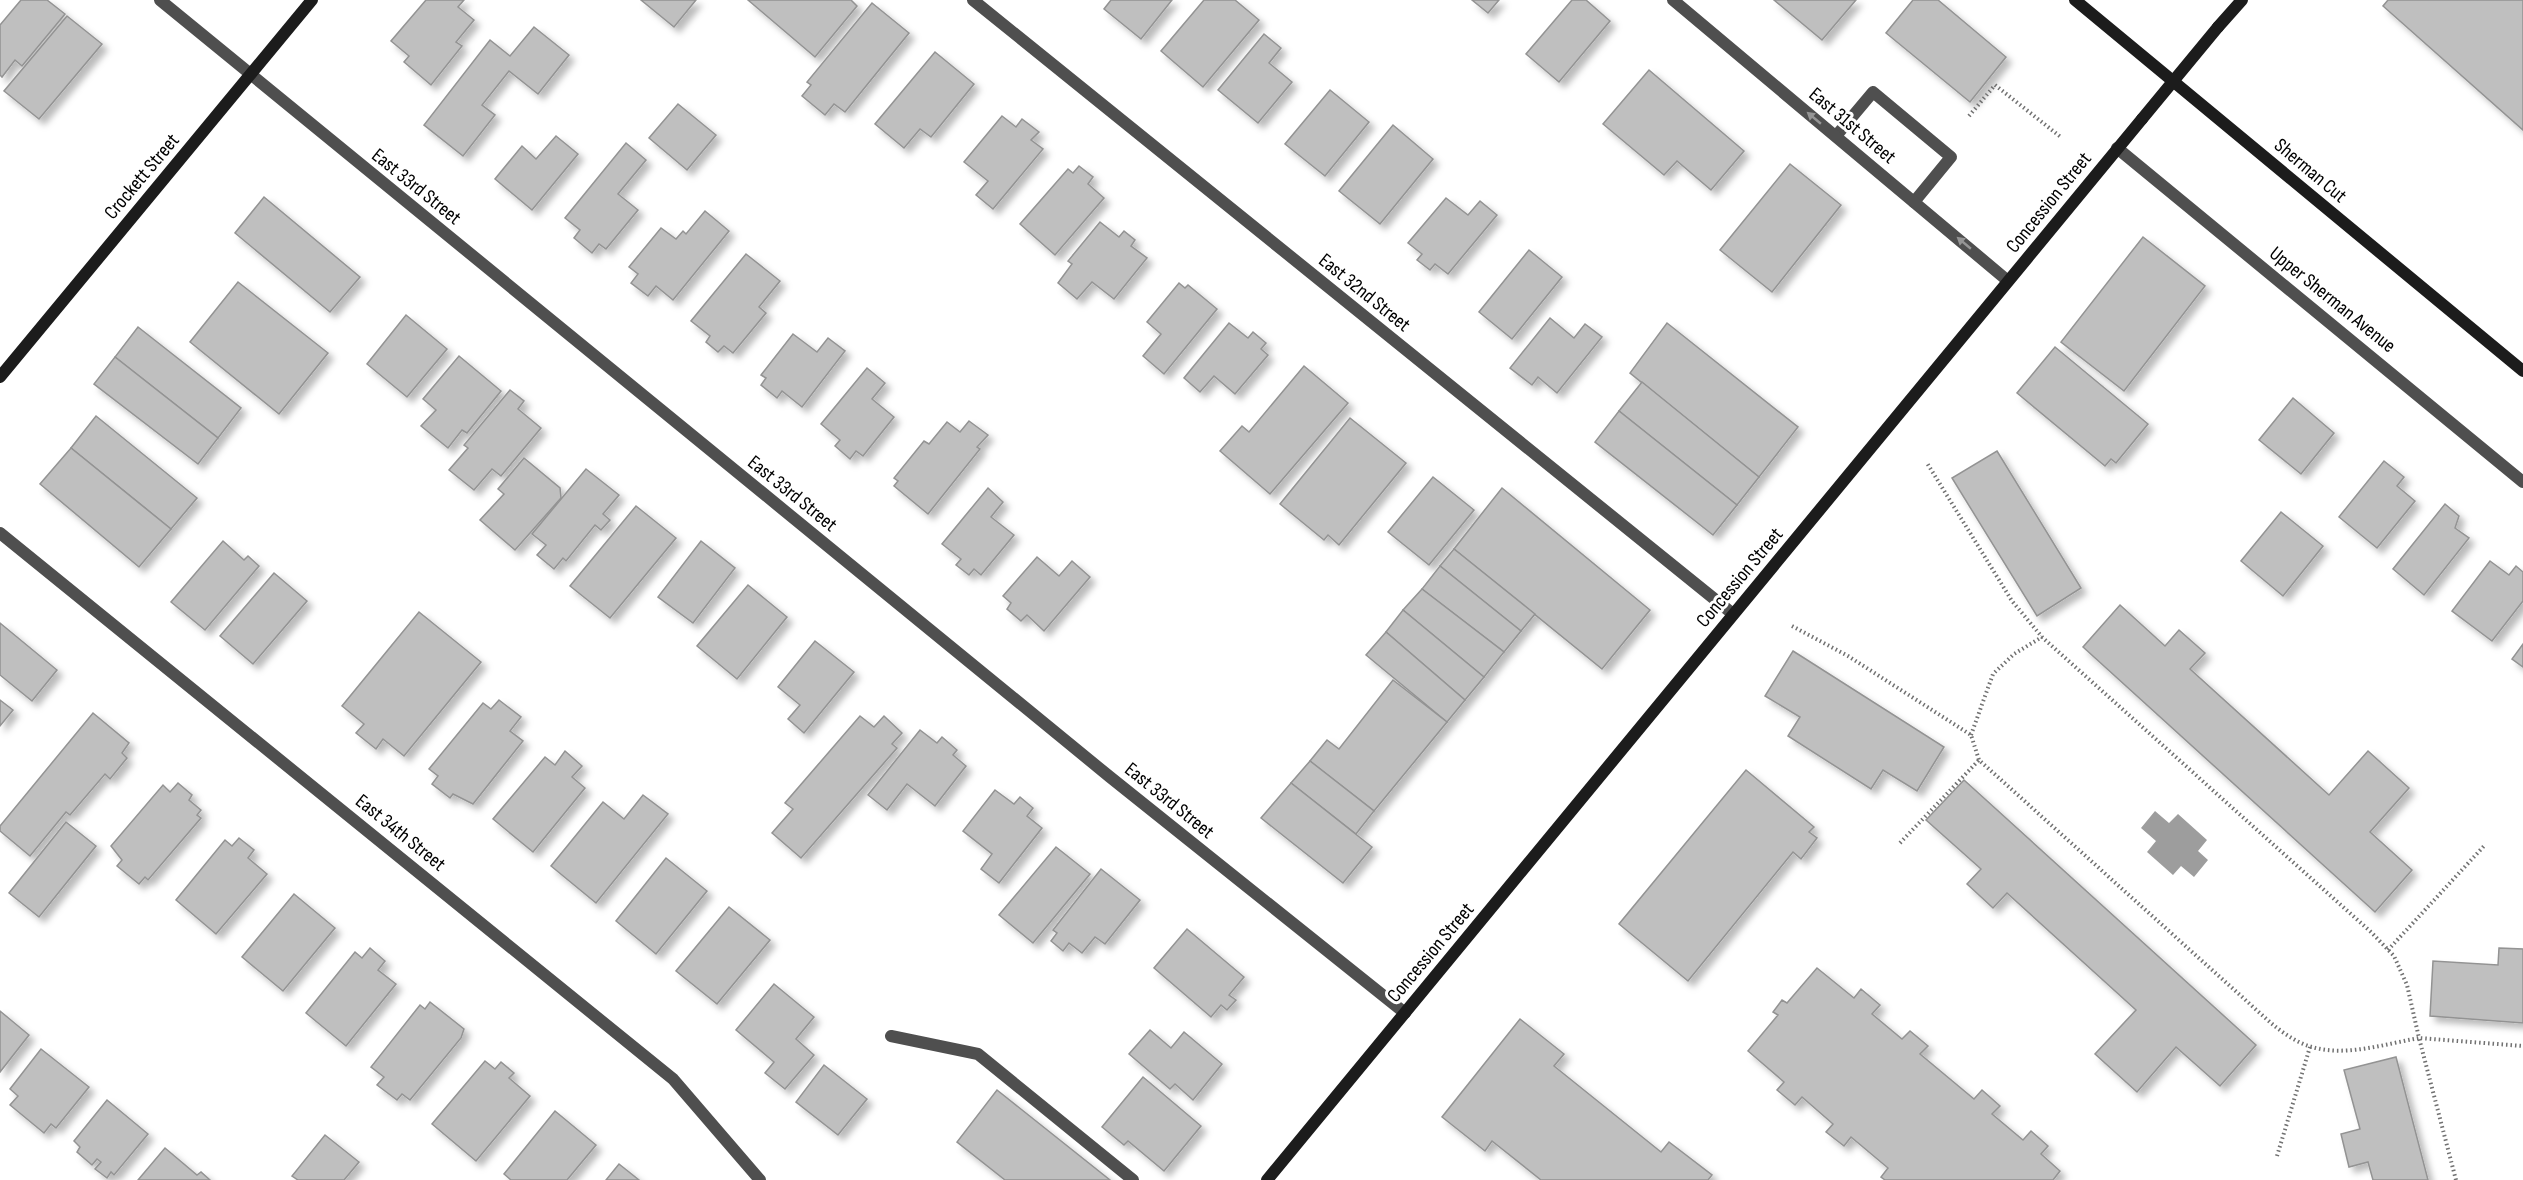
<svg xmlns="http://www.w3.org/2000/svg" width="2523" height="1180" font-family="'Sofia Sans Condensed',sans-serif">
<style>
.water{fill:#9d9d9d}
.building{fill:#bfbfbf;stroke:#939393;stroke-width:1.5;filter:url(#shadow)}
.lines{fill:none;stroke-linecap:round;stroke-linejoin:round}
.path{stroke:#717171;stroke-width:4;stroke-dasharray:1.5 3;stroke-linecap:butt}
.service{stroke:#4f4f4f;stroke-width:12}
.minor{stroke:#4f4f4f;stroke-width:12}
.secondary{stroke:#1c1c1c;stroke-width:12}
.secondary-bridge{stroke:#1c1c1c;stroke-width:12}
.oneway{fill:#959595}
.labels{text-anchor:middle;stroke-width:6;stroke-linejoin:round;paint-order:stroke}
.street-label{font-size:20px;fill:#000;stroke:#fff}
</style>
<defs>
<filter id="shadow"><feDropShadow dx="5.5" dy="5.5" stdDeviation="3" flood-color="#0004"/></filter>
</defs>
<rect width="100%" height="100%" fill="#fff"/>
<polygon class="water" points="2155,811 2169,823 2178,814 2207,840 2198,851 2208,860 2194,877 2181,866 2173,875 2147,852 2156,841 2141,828"/>
<g class="building">
<polygon points="21,0 47,0 65,14 22,66 15,60 2,77 0,75 0,25"/>
<polygon points="426,0 464,0 458,7 474,20 456,42 462,46 431,85 404,62 409,56 391,41"/>
<polygon points="641,0 696,0 674,27"/>
<polygon points="748,0 851,0 857,6 815,57"/>
<polygon points="1111,0 1172,0 1141,39 1104,9"/>
<polygon points="1204,0 1235,0 1259,20 1203,87 1161,51"/>
<polygon points="1472,0 1499,0 1488,13"/>
<polygon points="1572,0 1586,0 1610,21 1559,82 1526,54"/>
<polygon points="1774,0 1856,0 1822,40"/>
<polygon points="1913,0 1938,0 2006,57 1970,102 1886,33"/>
<polygon points="2388,0 2523,0 2523,130 2383,6"/>
<polygon points="872,3 909,33 845,112 834,104 825,115 802,96 811,85 807,82"/>
<polygon points="67,16 102,44 39,119 4,91"/>
<polygon points="534,27 569,55 538,94 509,71 482,105 495,115 463,156 424,125 490,40 510,56"/>
<polygon points="1264,34 1281,48 1269,63 1292,82 1258,123 1218,90"/>
<polygon points="935,52 974,84 931,137 920,129 904,148 875,124"/>
<polygon points="1649,70 1744,151 1711,190 1677,161 1664,175 1603,124"/>
<polygon points="1330,90 1369,122 1325,176 1285,144"/>
<polygon points="678,104 716,135 687,170 649,138"/>
<polygon points="1002,116 1016,127 1022,119 1039,132 1031,140 1043,149 993,209 976,195 988,181 964,162"/>
<polygon points="1393,125 1433,159 1380,224 1339,191"/>
<polygon points="556,136 578,154 532,210 495,179 522,146 536,159"/>
<polygon points="626,143 646,160 618,194 638,210 606,249 599,244 592,253 574,238 580,230 565,218"/>
<polygon points="1790,164 1841,205 1772,292 1720,250"/>
<polygon points="1079,166 1093,177 1088,184 1104,198 1055,255 1020,224 1068,169 1073,173"/>
<polygon points="264,197 360,277 330,312 235,233"/>
<polygon points="1446,198 1468,215 1480,201 1497,215 1448,274 1435,264 1430,270 1417,260 1422,254 1408,243"/>
<polygon points="705,211 729,231 673,300 656,286 648,296 631,283 638,274 629,267 661,228 676,239 683,231 686,234"/>
<polygon points="1100,222 1119,237 1124,231 1135,240 1131,246 1147,258 1114,299 1092,282 1077,299 1058,283 1072,264 1068,261"/>
<polygon points="2143,237 2205,286 2124,391 2061,342"/>
<polygon points="1529,250 1562,277 1512,339 1479,312"/>
<polygon points="746,254 780,281 759,307 766,313 733,353 724,346 718,352 706,342 710,336 691,321"/>
<polygon points="238,282 328,353 279,414 190,342"/>
<polygon points="1179,283 1185,288 1188,285 1217,309 1164,374 1143,356 1161,334 1147,322"/>
<polygon points="406,315 447,349 407,397 367,364"/>
<polygon points="1550,318 1574,338 1585,324 1602,337 1557,393 1538,377 1532,385 1510,368"/>
<polygon points="1229,323 1248,338 1253,332 1266,343 1261,349 1268,355 1235,394 1214,376 1200,392 1184,378"/>
<polygon points="1667,323 1798,427 1759,477 1630,373"/>
<polygon points="138,327 241,408 218,438 115,357"/>
<polygon points="793,334 817,352 828,338 845,351 802,407 782,391 777,398 761,385 766,378 761,375"/>
<polygon points="2055,347 2148,424 2116,463 2111,459 2105,466 2017,393"/>
<polygon points="459,356 501,391 467,433 462,430 448,448 421,426 436,410 423,399"/>
<polygon points="115,357 218,438 198,464 94,384"/>
<polygon points="1304,366 1348,403 1270,494 1220,451 1242,426 1249,432"/>
<polygon points="867,368 885,383 872,399 894,417 863,456 856,451 850,459 835,446 840,440 821,424"/>
<polygon points="1642,382 1759,477 1737,505 1619,411"/>
<polygon points="510,390 524,401 518,409 541,428 501,476 492,469 474,490 449,470 468,448 464,445"/>
<polygon points="2293,398 2334,433 2301,474 2259,440"/>
<polygon points="1619,411 1737,505 1713,535 1595,442"/>
<polygon points="96,416 197,498 171,529 71,448"/>
<polygon points="1350,418 1406,463 1339,545 1328,535 1324,540 1280,504"/>
<polygon points="969,421 988,435 977,447 980,449 928,514 894,486 898,481 894,478 924,441 929,444 947,422 960,432"/>
<polygon points="71,448 171,529 139,567 40,484"/>
<polygon points="1997,451 2081,588 2037,616 1952,478"/>
<polygon points="524,458 560,488 561,498 515,550 480,520 504,494 498,489"/>
<polygon points="2384,461 2404,477 2397,486 2415,501 2377,548 2339,517"/>
<polygon points="586,469 619,495 603,514 610,520 601,530 595,525 566,561 563,558 554,569 537,555 546,545 532,534"/>
<polygon points="1433,477 1474,510 1429,565 1388,532"/>
<polygon points="988,488 1003,502 991,517 1014,535 981,575 974,569 969,575 956,565 961,559 942,544"/>
<polygon points="1502,488 1650,610 1602,669 1454,549"/>
<polygon points="2445,504 2459,516 2455,528 2469,538 2424,595 2393,569"/>
<polygon points="636,506 676,538 610,618 570,586"/>
<polygon points="2281,512 2323,546 2283,596 2241,561"/>
<polygon points="223,541 244,560 248,556 259,566 205,630 171,602"/>
<polygon points="701,541 735,568 693,623 658,597"/>
<polygon points="1454,549 1535,614 1521,631 1440,566"/>
<polygon points="1037,557 1059,576 1072,561 1090,577 1044,631 1027,615 1021,621 1007,609 1011,603 1003,596"/>
<polygon points="2490,561 2509,575 2516,566 2523,572 2523,601 2492,641 2452,611"/>
<polygon points="1440,566 1521,631 1504,652 1422,589"/>
<polygon points="274,573 307,601 253,664 220,636"/>
<polygon points="748,585 787,617 737,679 697,646"/>
<polygon points="1422,589 1504,652 1484,677 1403,610"/>
<polygon points="2120,605 2165,646 2179,630 2205,653 2190,669 2329,795 2368,751 2409,788 2370,832 2412,870 2375,912 2083,647"/>
<polygon points="1403,610 1484,677 1465,700 1386,632"/>
<polygon points="419,612 481,662 404,756 383,739 376,749 356,733 364,724 342,706"/>
<polygon points="0,623 57,670 32,701 0,675"/>
<polygon points="1386,632 1465,700 1447,722 1366,655"/>
<polygon points="815,641 854,672 804,733 788,719 800,705 778,687"/>
<polygon points="2523,644 2523,667 2512,659"/>
<polygon points="1793,651 1944,747 1917,791 1883,770 1871,789 1788,736 1800,717 1765,696"/>
<polygon points="1393,680 1447,722 1374,811 1310,761 1327,740 1339,749"/>
<polygon points="0,700 13,710 0,726"/>
<polygon points="499,700 521,717 510,731 523,741 473,804 453,794 450,798 432,784 438,776 429,769 483,703 491,709"/>
<polygon points="93,713 129,743 122,753 127,758 110,779 105,774 70,815 66,812 30,856 0,831 0,826"/>
<polygon points="860,716 874,727 884,716 902,733 892,744 897,748 801,858 772,833 793,809 785,803"/>
<polygon points="920,730 937,743 942,737 957,750 953,755 966,766 935,806 907,784 887,810 868,795"/>
<polygon points="565,751 582,766 572,777 585,788 533,852 493,819 545,757 555,765"/>
<polygon points="1310,761 1374,811 1356,834 1291,783"/>
<polygon points="1746,770 1814,827 1809,832 1817,838 1801,859 1793,852 1688,981 1619,924"/>
<polygon points="1964,780 2256,1045 2220,1086 2176,1047 2137,1092 2095,1054 2136,1010 2007,893 1993,908 1967,884 1981,869 1926,820"/>
<polygon points="178,783 192,795 189,800 201,810 197,815 201,818 148,880 145,877 139,884 117,866 122,860 111,846 163,785 170,792"/>
<polygon points="1291,783 1372,847 1343,883 1261,818"/>
<polygon points="995,790 1014,804 1020,797 1033,808 1027,816 1042,828 999,883 981,869 992,854 963,831"/>
<polygon points="643,795 668,814 596,903 551,866 603,802 624,819"/>
<polygon points="66,822 96,846 39,917 9,893"/>
<polygon points="239,838 254,850 248,858 267,874 216,934 176,900 225,840 232,846"/>
<polygon points="1056,847 1090,874 1033,943 999,915"/>
<polygon points="666,858 707,891 656,954 616,921"/>
<polygon points="1101,869 1140,900 1105,944 1095,937 1082,953 1069,943 1063,951 1051,941 1057,933 1053,930"/>
<polygon points="294,894 335,928 283,991 242,957"/>
<polygon points="729,907 770,940 717,1004 676,971"/>
<polygon points="1187,929 1244,977 1229,995 1236,1000 1227,1010 1221,1005 1211,1017 1154,968"/>
<polygon points="370,948 385,961 378,970 396,984 346,1046 306,1013 355,952 362,958"/>
<polygon points="2499,948 2523,949 2523,1023 2430,1016 2433,961 2498,965"/>
<polygon points="1817,968 1854,998 1861,989 1880,1005 1872,1014 1902,1039 1910,1031 1928,1046 1920,1054 1974,1099 1982,1090 2000,1106 1992,1114 2023,1140 2031,1131 2048,1146 2041,1154 2060,1171 2053,1180 1885,1180 1881,1177 1888,1168 1851,1137 1844,1146 1826,1132 1833,1124 1802,1097 1795,1105 1777,1090 1784,1082 1748,1051 1778,1015 1773,1012 1782,1000 1787,1003"/>
<polygon points="774,984 814,1017 796,1039 814,1055 785,1089 765,1073 774,1062 736,1030"/>
<polygon points="430,1002 464,1029 461,1038 410,1100 402,1094 397,1100 377,1085 384,1077 371,1067 420,1005 425,1009"/>
<polygon points="0,1011 29,1035 0,1072"/>
<polygon points="1520,1019 1564,1054 1554,1066 1661,1152 1669,1142 1712,1175 1708,1180 1541,1180 1492,1141 1485,1151 1442,1117"/>
<polygon points="1150,1030 1171,1048 1184,1032 1222,1064 1193,1100 1175,1084 1170,1089 1129,1054"/>
<polygon points="41,1049 89,1087 56,1128 51,1124 44,1133 10,1105 18,1096 10,1089"/>
<polygon points="2396,1057 2428,1180 2373,1180 2368,1162 2349,1167 2341,1134 2360,1129 2344,1070"/>
<polygon points="485,1061 495,1069 501,1062 514,1073 509,1078 530,1096 476,1161 432,1124"/>
<polygon points="824,1065 867,1099 838,1135 796,1102"/>
<polygon points="1143,1077 1201,1126 1164,1171 1128,1141 1124,1145 1102,1127"/>
<polygon points="997,1090 1110,1180 1005,1180 957,1142"/>
<polygon points="107,1100 148,1134 114,1175 111,1172 107,1178 95,1169 101,1162 97,1159 92,1165 77,1152 80,1147 74,1141"/>
<polygon points="555,1111 596,1145 567,1180 511,1180 504,1174"/>
<polygon points="325,1135 359,1162 344,1180 298,1180 292,1176"/>
<polygon points="165,1148 197,1175 201,1172 210,1180 138,1180"/>
<polygon points="619,1164 639,1180 606,1180"/>
</g>
<g class="lines">
<g class="path">
<polyline points="1969,116 1995,85 2062,138"/>
<path d="M1792 626 1848 656 1971 735 1979 760 2271 1023C2283 1033 2297 1043 2312 1047 2346 1057 2385 1044 2419 1038L2407 985 2394 956 2372 933 2042 637 2012 601 1927 463"/>
<polyline points="1971,735 1993,674 2014,654 2042,637"/>
<polyline points="1900,843 1979,760"/>
<polyline points="2388,950 2484,846"/>
<polyline points="2277,1156 2310,1047"/>
<polyline points="2456,1180 2419,1038 2523,1046"/>
</g>
<g class="service">
<polyline points="1836,136 1873,92 1951,157 1914,202"/>
<polyline points="891,1036 978,1054 1133,1180"/>
</g>
<g class="minor">
<polyline points="160,0 1110,777 1405,1013"/>
<polyline points="973,0 1733,614"/>
<polyline points="1673,0 2008,281"/>
<polyline points="2117,148 2523,482"/>
<polyline points="0,533 673,1079 760,1180"/>
</g>
<g class="secondary">
<polyline points="2075,0 2523,371"/>
<polyline points="2218,27 2242,0"/>
<polyline points="0,377 312,0"/>
<polyline points="1267,1180 2142,119"/>
</g>
<polyline class="secondary-bridge" points="2142,119 2218,27"/>
</g>
<defs><path id="oneway-solid" d="M-6-.8H1V-3.2L6.5 0L1 3.2V.8H-6Z" transform="scale(1.5)"/></defs>
<g class="oneway">
<use href="#oneway-solid" transform="translate(1814 118) rotate(-140)"/>
<use href="#oneway-solid" transform="translate(1964 243) rotate(-140)"/>
</g>
<g class="labels">
<g class="street-label">
<text transform="translate(1853 125) rotate(40)" y="7">East 31st Street</text>
<text transform="translate(2311 170) rotate(40)" y="7">Sherman Cut</text>
<text transform="translate(141 176) rotate(-50)" y="7">Crockett Street</text>
<text transform="translate(417 186) rotate(39)" y="7">East 33rd Street</text>
<text transform="translate(2048 202) rotate(-51)" y="7">Concession Street</text>
<text transform="translate(1365 292) rotate(39)" y="7">East 32nd Street</text>
<text transform="translate(2333 299) rotate(39)" y="7">Upper Sherman Avenue</text>
<text transform="translate(793 493) rotate(39)" y="7">East 33rd Street</text>
<text transform="translate(1739 577) rotate(-50)" y="7">Concession Street</text>
<text transform="translate(1170 800) rotate(39)" y="7">East 33rd Street</text>
<text transform="translate(401 832) rotate(39)" y="7">East 34th Street</text>
<text transform="translate(1430 952) rotate(-50)" y="7">Concession Street</text>
</g>
</g>
</svg>
